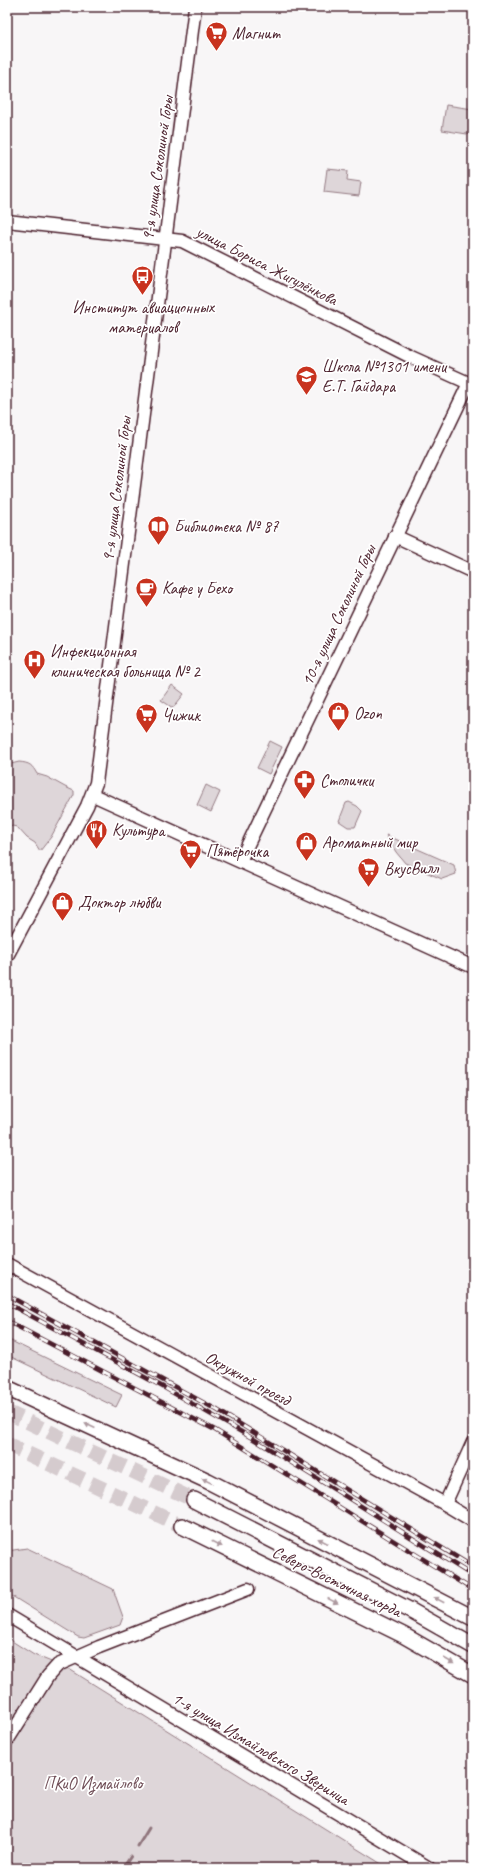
<svg xmlns="http://www.w3.org/2000/svg" width="480" height="1875" font-family="Caveat,sans-serif">
<style>
.green{fill:#ded6d9;stroke:#947a82}
.lines{fill:none;stroke-linecap:round;stroke-linejoin:round}
.stream{stroke:#8f747b;stroke-width:3}
.major-tunnel{stroke:#d5cbce;stroke-width:15;stroke-dasharray:15 8;stroke-linecap:butt}
.minor-casing{stroke:#4a1f2b;stroke-width:15}
.major-casing{stroke:#4a1f2b;stroke-width:18}
.minor{stroke:#fff;stroke-width:12}
.major{stroke:#fff;stroke-width:15}
.rail-casing{stroke:#4a1f2b;stroke-width:4.5}
.rail{stroke:#fff;stroke-width:3;stroke-dasharray:9;stroke-linecap:butt}
.oneway{fill:#ae9aa0}
.labels{text-anchor:middle;stroke-width:3.5;stroke-linejoin:round;paint-order:stroke}
.poi-label{font-size:17px;fill:#4a1f2b;stroke:#fff;text-anchor:start}
.street-label{font-size:17px;fill:#4a1f2b;stroke:#fff}
.park-label{font-size:17px;fill:#6f4d56;stroke:#fff}
</style>
<rect width="100%" height="100%" fill="#f8f6f7"/>
<filter id="ink" filterUnits="userSpaceOnUse"><feTurbulence type="fractalNoise" baseFrequency=".025" numOctaves="2"/><feDisplacementMap in="SourceGraphic" scale="8" xChannelSelector="R" yChannelSelector="G"/><feConvolveMatrix kernelMatrix="1 2 1 2 8 2 1 2 1" color-interpolation-filters="sRGB"/></filter>
<g filter="url(#ink)">
<g class="green">
<polygon points="446,105 473,109 473,135 442,130"/>
<polygon points="327,169 348,171 347,180 361,182 359,196 324,192"/>
<polygon points="172,685 184,694 173,708 161,700"/>
<polygon points="270,741 282,747 269,774 257,768"/>
<path d="M19 762C30 763 32 765 37 774L47 777 65 787 74 791V795L51 837 40 851 35 843 27 838 17 827 7 825V765Z"/>
<polygon points="206,785 220,792 211,812 197,805"/>
<polygon points="349,802 357,806 362,811 355,827 348,827 339,821 346,803"/>
<polygon points="386,835 454,865 456,874 442,879 405,863 396,852"/>
<polygon points="7,1339 122,1395 116,1407 7,1355"/>
<polygon points="27,1548 113,1589 123,1617 120,1625 84,1638 78,1637 7,1593 7,1551"/>
<polygon points="7,1638 34,1655 69,1669 388,1868 7,1868"/>
</g>
<g class="lines">
<g class="stream">
<polyline points="138,1846 149,1828"/>
<polyline points="123,1868 131,1856"/>
</g>
<g class="major-tunnel">
<polyline points="7,1412 194,1500"/>
<polyline points="7,1444 182,1526"/>
</g>
<defs>
<g id="minor">
<polyline points="7,221 182,241 411,357 473,385"/>
<polyline points="395,536 473,572"/>
<polyline points="93,795 473,967"/>
<polyline points="240,861 469,383"/>
<polyline points="7,956 87,806 96,783 195,7"/>
<polyline points="7,1264 445,1504 473,1521"/>
<polyline points="445,1504 473,1442"/>
<polyline points="7,1615 429,1868"/>
<polyline points="7,1741 48,1676 58,1665 99,1647 248,1589"/>
</g>
<g id="major">
<polyline points="7,1388 208,1481 473,1618"/>
<polyline points="194,1500 413,1612 473,1646"/>
<polyline points="182,1526 403,1635 473,1675"/>
</g>
</defs>
<use href="#minor" class="minor-casing"/>
<use href="#major" class="major-casing"/>
<use href="#minor" class="minor"/>
<use href="#major" class="major"/>
<defs>
<g id="rail">
<polyline points="7,1295 217,1410 473,1567"/>
<polyline points="7,1303 163,1387 252,1438 473,1576"/>
<polyline points="7,1321 215,1430 473,1590"/>
</g>
</defs>
<use href="#rail" class="rail-casing"/>
<use href="#rail" class="rail"/>
</g>
<defs><path id="oneway-solid" d="M-6-.8H1V-3.2L6.5 0L1 3.2V.8H-6Z"/></defs>
<g class="oneway">
<use href="#oneway-solid" transform="translate(90 1426) rotate(-155)"/>
<use href="#oneway-solid" transform="translate(207 1481) rotate(-154)"/>
<use href="#oneway-solid" transform="translate(323 1541) rotate(-153)"/>
<use href="#oneway-solid" transform="translate(217 1544) rotate(27)"/>
<use href="#oneway-solid" transform="translate(439 1600) rotate(-152)"/>
<use href="#oneway-solid" transform="translate(333 1601) rotate(26)"/>
<use href="#oneway-solid" transform="translate(449 1661) rotate(30)"/>
</g>
</g>
<defs>
<symbol id="supermarket-pin" viewBox="-11 -11 22 30"><path d="M0 17L-7.5 6A9.5 9.5 0 1 1 7.5 6Z" fill="#c8321e" stroke="#fff"/><path d="M-6-5.5h2.5l.6 2H6L4.5 2H-2.5L-4.4-4H-6ZM-1.5 3.2a1.3 1.3 0 1 0 .1 0ZM3 3.2a1.3 1.3 0 1 0 .1 0Z" fill="#fff"/></symbol>
<symbol id="bus-pin" viewBox="-11 -11 22 30"><path d="M0 17L-7.5 6A9.5 9.5 0 1 1 7.5 6Z" fill="#c8321e" stroke="#fff"/><path d="M-5-6H5V4H4V6H2V4H-2V6H-4V4H-5ZM-3.5-4V0h7V-4ZM-3.5 1.2v1.5H-2V1.2ZM2 1.2v1.5H3.5V1.2Z" fill="#fff"/></symbol>
<symbol id="school-pin" viewBox="-11 -11 22 30"><path d="M0 17L-7.5 6A9.5 9.5 0 1 1 7.5 6Z" fill="#c8321e" stroke="#fff"/><path d="M0-5L7-2L0 1L-7-2ZM-4 1L0 2.5L4 1V4Q0 6-4 4Z" fill="#fff"/></symbol>
<symbol id="library-pin" viewBox="-11 -11 22 30"><path d="M0 17L-7.5 6A9.5 9.5 0 1 1 7.5 6Z" fill="#c8321e" stroke="#fff"/><path d="M-6-4Q-3-5.5-.7-3.5V5Q-3 3-6 4ZM6-4Q3-5.5 .7-3.5V5Q3 3 6 4Z" fill="#fff"/></symbol>
<symbol id="cafe-pin" viewBox="-11 -11 22 30"><path d="M0 17L-7.5 6A9.5 9.5 0 1 1 7.5 6Z" fill="#c8321e" stroke="#fff"/><path d="M-5.5-4.5H6V0H3Q3 3.5 0 3.5H-2.5Q-5.5 3.5-5.5 0ZM3-3.2v2h1.7v-2ZM-6 4.5H4V6H-6Z" fill="#fff"/></symbol>
<symbol id="hospital-pin" viewBox="-11 -11 22 30"><path d="M0 17L-7.5 6A9.5 9.5 0 1 1 7.5 6Z" fill="#c8321e" stroke="#fff"/><path d="M-5-5h3v3.5h4V-5h3V5h-3V1.5h-4V5h-3Z" fill="#fff"/></symbol>
<symbol id="shop-pin" viewBox="-11 -11 22 30"><path d="M0 17L-7.5 6A9.5 9.5 0 1 1 7.5 6Z" fill="#c8321e" stroke="#fff"/><path d="M-5-2.5h2.3a2.7 3.5 0 0 1 5.4 0H5L5.5 6h-11ZM-1.5-2.5h3a1.5 2.3 0 0 0-3 0Z" fill="#fff"/></symbol>
<symbol id="pharmacy-pin" viewBox="-11 -11 22 30"><path d="M0 17L-7.5 6A9.5 9.5 0 1 1 7.5 6Z" fill="#c8321e" stroke="#fff"/><path d="M-2-6h4v4h4v4h-4v4h-4v-4h-4v-4h4Z" fill="#fff"/></symbol>
<symbol id="restaurant-pin" viewBox="-11 -11 22 30"><path d="M0 17L-7.5 6A9.5 9.5 0 1 1 7.5 6Z" fill="#c8321e" stroke="#fff"/><path d="M-5-6h1v4h1v-4h1v4h1v-4h1v5L-1.5 .5V6h-2V.5L-5-1ZM5-6V6H3V1.5H1.5Q1.5-4 5-6Z" fill="#fff"/></symbol>
</defs>
<g fill-rule="evenodd">
<use href="#supermarket-pin" x="204" y="20" width="25" height="34"/>
<use href="#bus-pin" x="130" y="264" width="25" height="34"/>
<use href="#school-pin" x="294" y="364" width="25" height="34"/>
<use href="#library-pin" x="146" y="514" width="25" height="34"/>
<use href="#cafe-pin" x="134" y="576" width="25" height="34"/>
<use href="#hospital-pin" x="22" y="648" width="25" height="34"/>
<use href="#shop-pin" x="326" y="700" width="25" height="34"/>
<use href="#supermarket-pin" x="134" y="702" width="25" height="34"/>
<use href="#pharmacy-pin" x="292" y="768" width="25" height="34"/>
<use href="#restaurant-pin" x="84" y="818" width="25" height="34"/>
<use href="#shop-pin" x="294" y="830" width="25" height="34"/>
<use href="#supermarket-pin" x="178" y="838" width="25" height="34"/>
<use href="#supermarket-pin" x="356" y="856" width="25" height="34"/>
<use href="#shop-pin" x="50" y="890" width="25" height="34"/>
</g>
<g class="labels">
<g class="poi-label">
<text x="232" y="39">Магнит</text>
<text x="143" y="313" text-anchor="middle">Институт авиационных<tspan x="143" dy="20">материалов</tspan></text>
<text x="322" y="372">Школа №1301 имени<tspan x="322" dy="20">Е.Т. Гайдара</tspan></text>
<text x="174" y="532">Библиотека № 87</text>
<text x="162" y="594">Кафе у Бехо</text>
<text x="50" y="657">Инфекционная<tspan x="50" dy="20">клиническая больница № 2</tspan></text>
<text x="354" y="719">Ozon</text>
<text x="162" y="721">Чижик</text>
<text x="320" y="786">Столички</text>
<text x="112" y="836">Культура</text>
<text x="322" y="848">Ароматный мир</text>
<text x="206" y="857">Пятёрочка</text>
<text x="384" y="874">ВкусВилл</text>
<text x="78" y="908">Доктор любви</text>
</g>
<g class="street-label">
<text transform="translate(157 168) rotate(-82)" y="6">9-я улица Соколиной Горы</text>
<text transform="translate(267 265) rotate(27)" y="6">улица Бориса Жигулёнкова</text>
<text transform="translate(116 489) rotate(-83)" y="6">9-я улица Соколиной Горы</text>
<text transform="translate(338 615) rotate(-65)" y="6">10-я улица Соколиной Горы</text>
<text transform="translate(248 1378) rotate(29)" y="6">Окружной проезд</text>
<text transform="translate(337 1581) rotate(26)" y="6">Северо-Восточная хорда</text>
<text transform="translate(261 1748) rotate(31)" y="6">1-я улица Измайловского Зверинца</text>
</g>
<g class="park-label">
<text x="93" y="1789">ПКиО Измайлово</text>
</g>
</g>
<rect width="480" height="1875" fill="none" stroke="#fff" stroke-width="24"/>
<rect x="12" y="12" width="456" height="1851" fill="none" stroke="#4a1f2b" stroke-width="1.5" filter="url(#ink)"/>
</svg>
